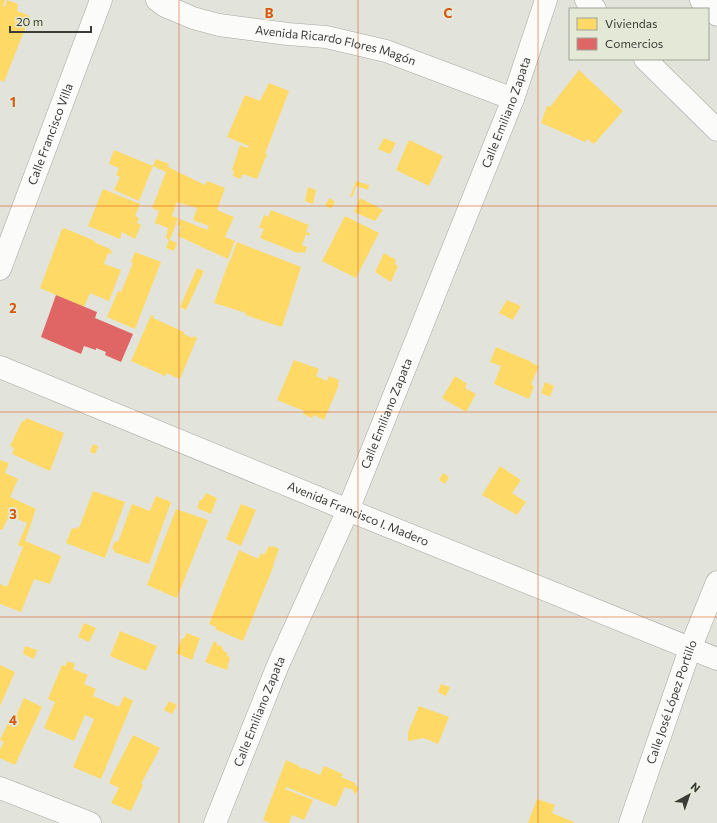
<svg xmlns="http://www.w3.org/2000/svg" width="717" height="823" font-family="Commissioner,sans-serif">
<style>
.homes{fill:#ffd966}
.shops{fill:#e06666}
.lines{fill:none;stroke-linecap:round;stroke-linejoin:round}
.minor-casing{stroke:#a4a6a0;stroke-width:23}
.minor{stroke:#fbfbfa;stroke-width:22}
.grid{fill:none;stroke:#d75610;stroke-width:1;stroke-opacity:0.55}
.labels{text-anchor:middle;stroke-width:4;stroke-linejoin:round;paint-order:stroke}
.street-label{font-size:12px;fill:#3b3c36;stroke:#e3e8d7}
.grid-label{font-size:13px;text-anchor:middle;font-weight:bold;fill:#d75610;stroke:#e3e8d7;stroke-width:4;stroke-linejoin:round;paint-order:stroke}
</style>
<rect width="100%" height="100%" fill="#e2e4db"/>
<g class="homes">
<polygon points="0,0 5,0 3,6 5,7 7,0 18,4 17,11 30,16 4,82 0,80"/>
<polygon points="579,70 623,111 594,144 587,139 585,142 541,123 547,106 550,107"/>
<polygon points="269,83 289,91 265,154 267,154 257,179 243,174 240,179 233,176 234,171 232,170 240,145 248,148 249,146 227,137 245,95 260,101"/>
<polygon points="384,138 396,143 390,154 378,149"/>
<polygon points="409,140 443,156 429,186 396,170"/>
<polygon points="114,150 153,166 156,159 169,164 168,167 205,185 207,181 225,188 217,210 234,217 225,237 235,241 228,259 178,236 181,226 177,225 180,219 207,230 209,226 193,220 197,208 177,202 172,216 178,218 170,240 177,243 174,251 166,248 169,240 166,238 168,228 155,223 159,211 152,208 166,172 153,166 139,201 114,190 120,177 116,175 119,168 109,164"/>
<polygon points="356,181 369,185 368,190 356,186 353,196 350,197"/>
<polygon points="308,187 316,190 313,204 305,201"/>
<polygon points="103,189 140,204 135,216 139,218 137,223 141,225 135,239 122,232 120,239 88,226"/>
<polygon points="330,198 335,202 331,209 325,205"/>
<polygon points="360,198 383,210 375,221 354,212"/>
<polygon points="271,210 309,225 306,232 310,233 309,236 306,234 302,245 307,247 305,253 299,252 298,253 260,238 264,229 259,228 264,215 268,217"/>
<polygon points="345,216 379,233 356,278 322,261"/>
<polygon points="64,228 95,241 94,242 110,249 110,250 112,251 111,254 108,253 104,264 121,270 109,301 90,293 84,307 40,288 62,229 63,229"/>
<polygon points="237,242 301,267 282,327 245,315 246,313 214,303 229,261 230,261"/>
<polygon points="135,252 161,262 135,329 107,317 118,291 121,292 133,263 131,262"/>
<polygon points="384,253 396,260 395,264 398,266 391,282 375,272"/>
<polygon points="197,268 204,271 186,310 180,307"/>
<polygon points="507,300 521,306 513,320 499,313"/>
<polygon points="151,315 154,316 153,318 184,332 184,334 192,338 193,336 197,338 180,379 166,373 165,376 131,361"/>
<polygon points="496,347 532,362 531,363 539,366 531,384 534,386 529,399 494,384 501,366 490,362"/>
<polygon points="294,360 319,369 316,376 327,381 329,376 339,380 338,384 339,385 324,420 314,415 312,418 303,414 304,411 277,400"/>
<polygon points="455,376 467,384 465,388 476,394 466,412 442,398"/>
<polygon points="545,382 554,386 550,397 541,393"/>
<polygon points="26,418 64,433 50,471 12,454 14,448 10,446 22,421 24,422"/>
<polygon points="93,444 98,446 95,454 90,452"/>
<polygon points="0,460 9,463 5,473 18,479 10,497 36,509 25,541 61,556 50,584 34,579 21,612 0,604 0,584 7,587 23,547 18,545 27,523 12,517 7,520 2,530 0,530"/>
<polygon points="500,466 521,480 512,493 526,502 517,515 482,495"/>
<polygon points="443,473 449,477 445,484 439,480"/>
<polygon points="93,491 125,502 105,558 66,543 72,528 76,529 77,527 79,528"/>
<polygon points="206,493 217,498 211,514 197,508 200,500 202,500"/>
<polygon points="156,496 171,502 149,564 114,552 115,550 112,549 115,541 118,542 132,504 150,511"/>
<polygon points="241,504 256,510 241,546 226,539"/>
<polygon points="176,509 208,520 177,598 147,585"/>
<polygon points="269,546 272,547 273,546 279,549 273,565 274,565 243,641 215,629 216,627 209,624 239,550 258,559 261,553 264,555"/>
<polygon points="84,623 96,628 89,642 78,637"/>
<polygon points="120,631 157,646 146,671 110,656"/>
<polygon points="186,633 200,638 192,660 176,653 182,638 184,639"/>
<polygon points="214,641 217,643 217,645 221,646 225,652 228,653 227,656 230,657 227,670 205,662"/>
<polygon points="25,646 37,650 34,659 23,654"/>
<polygon points="68,661 75,664 73,669 88,675 84,684 96,689 93,696 119,707 124,696 133,701 101,779 73,767 94,719 85,715 74,741 44,728 55,702 48,699 62,665 65,666"/>
<polygon points="0,665 15,672 0,706"/>
<polygon points="441,684 450,687 446,696 438,692"/>
<polygon points="24,698 42,707 31,731 15,765 0,758 0,750 4,742 0,740 9,721 13,723"/>
<polygon points="169,701 177,705 172,714 164,710"/>
<polygon points="419,706 449,717 438,744 424,738 408,741 408,732"/>
<polygon points="133,735 160,748 141,784 143,785 131,811 111,803 119,788 109,783 114,772"/>
<polygon points="286,760 299,766 299,767 304,769 304,768 320,775 324,766 343,774 341,777 355,783 355,785 359,788 355,795 353,790 345,787 336,807 286,787 285,789 313,800 304,820 292,815 289,823 271,823 263,820"/>
<polygon points="537,799 555,805 552,813 574,822 574,823 528,823"/>
</g>
<polygon class="shops" points="56,295 97,312 95,318 133,334 121,362 105,355 106,352 96,348 96,350 84,346 81,354 41,337"/>
<g class="lines">
<defs>
<g id="minor">
<path id="s1" d="M157 0 165 6 193 18 219 25 288 34 326 37 386 51 513 99"/>
<polyline points="586,0 595,9"/>
<polyline points="701,0 717,15"/>
<polyline points="645,59 717,130"/>
<path id="s2" d="M0 269 101 0"/>
<path id="s3" d="M0 367 348 510 717 659"/>
<polyline points="0,788 90,823"/>
<path id="s4" d="M215 823 278 665 348 510 513 99 546 0"/>
<path id="s5" d="M630 823 690 649 717 582"/>
</g>
</defs>
<use href="#minor" class="minor-casing"/>
<use href="#minor" class="minor"/>
</g>
<path class="grid" d="M179 0V823M358 0V823M538 0V823M0 206H717M0 412H717M0 617H717"/>
<g class="labels">
<g class="street-label">
<text dy="4" stroke="none"><textPath href="#s1" startOffset="186">Avenida Ricardo Flores Magón</textPath></text>
<text dy="4" stroke="none"><textPath href="#s4" startOffset="768">Calle Emiliano Zapata</textPath></text>
<text dy="4" stroke="none"><textPath href="#s2" startOffset="144">Calle Francisco Villa</textPath></text>
<text dy="4" stroke="none"><textPath href="#s4" startOffset="444">Calle Emiliano Zapata</textPath></text>
<text dy="4" stroke="none"><textPath href="#s3" startOffset="387">Avenida Francisco I. Madero</textPath></text>
<text dy="4" stroke="none"><textPath href="#s5" startOffset="128">Calle José López Portillo</textPath></text>
<text dy="4" stroke="none"><textPath href="#s4" startOffset="120">Calle Emiliano Zapata</textPath></text>
</g>
</g>
<g class="grid-label">
<text x="269" y="18">B</text>
<text x="448" y="18">C</text>
<text x="13" y="107">1</text>
<text x="13" y="313">2</text>
<text x="13" y="519">3</text>
<text x="13" y="725">4</text>
</g>
<rect x="569" y="8" width="140" height="52" fill="#e3e8d7" stroke="#a0a397"/>
<rect x="577" y="18" width="20" height="12" fill="#ffd966" stroke="#a0a397"/>
<text x="605" y="28" font-size="12" fill="#3b3c36">Viviendas</text>
<rect x="577" y="38" width="20" height="12" fill="#e06666" stroke="#a0a397"/>
<text x="605" y="48" font-size="12" fill="#3b3c36">Comercios</text>
<g transform="translate(689 795) rotate(40)" stroke="#e3e8d7" stroke-width="3" paint-order="stroke">
<path d="M0-3L7 15L0 10L-7 15Z" fill="#3b3c36"/>
<text y="-6" font-size="11" font-weight="bold" text-anchor="middle" fill="#3b3c36">N</text>
</g>
<path d="M10 26v6h81v-6" fill="none" stroke="#3b3c36" stroke-width="2"/>
<text x="16" y="26" font-size="12" fill="#3b3c36" stroke="#e3e8d7" stroke-width="3" paint-order="stroke">20 m</text>
</svg>
